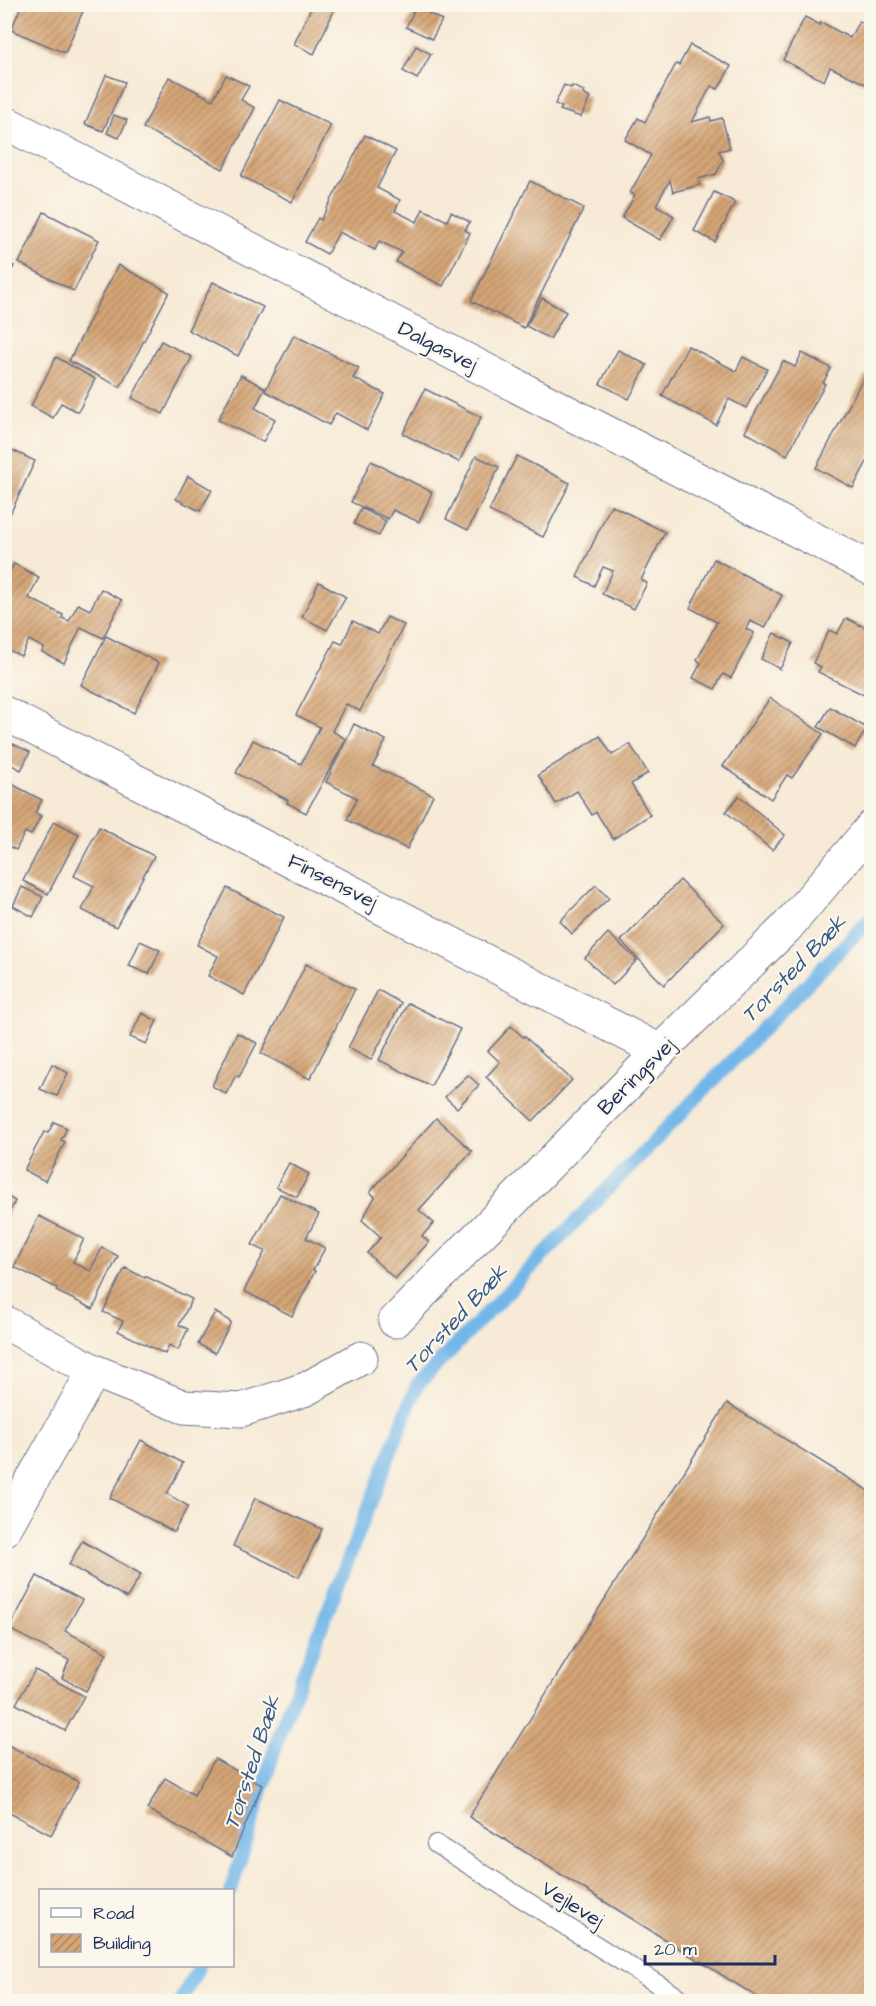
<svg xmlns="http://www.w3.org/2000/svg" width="876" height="2006" font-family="'Architects Daughter',sans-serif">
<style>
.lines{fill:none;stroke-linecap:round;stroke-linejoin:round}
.stream{stroke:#73b7e9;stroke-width:14}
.building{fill:url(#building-hatch)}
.service-casing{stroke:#687088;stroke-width:20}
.minor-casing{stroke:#687088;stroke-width:35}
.service{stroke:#fff;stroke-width:18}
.minor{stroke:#fff;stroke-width:33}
.labels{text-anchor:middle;stroke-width:4.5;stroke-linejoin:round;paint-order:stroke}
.street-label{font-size:21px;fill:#1b2f5e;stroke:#fbf7ec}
.water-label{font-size:22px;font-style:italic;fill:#355888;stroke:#fbf7ec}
</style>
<defs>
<pattern id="building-hatch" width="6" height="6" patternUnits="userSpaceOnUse" patternTransform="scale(1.5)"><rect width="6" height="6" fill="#d5a576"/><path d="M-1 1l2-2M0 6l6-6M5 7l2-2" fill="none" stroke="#ac8764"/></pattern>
</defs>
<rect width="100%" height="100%" fill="#fbf7ec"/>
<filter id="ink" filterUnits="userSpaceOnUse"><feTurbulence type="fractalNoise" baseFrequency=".0167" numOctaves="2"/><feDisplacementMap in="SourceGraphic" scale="12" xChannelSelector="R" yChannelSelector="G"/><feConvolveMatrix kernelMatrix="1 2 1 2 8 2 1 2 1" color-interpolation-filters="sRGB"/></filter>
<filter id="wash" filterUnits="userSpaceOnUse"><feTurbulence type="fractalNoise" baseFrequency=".008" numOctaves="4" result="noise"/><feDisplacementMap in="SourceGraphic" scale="24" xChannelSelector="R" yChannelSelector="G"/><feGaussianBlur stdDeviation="1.35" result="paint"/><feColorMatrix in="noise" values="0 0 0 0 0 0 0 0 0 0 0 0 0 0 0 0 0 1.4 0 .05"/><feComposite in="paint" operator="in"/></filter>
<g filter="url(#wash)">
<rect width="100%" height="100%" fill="#f7ead6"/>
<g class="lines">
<g class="stream">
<polyline points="231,1890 281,1729 417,1385 872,917"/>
<polyline points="180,2002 199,1966"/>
</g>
</g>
<g id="blocks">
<g class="building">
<polygon points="22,4 86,4 65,53 11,30"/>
<polygon points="313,4 337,4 314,54 294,44"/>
<polygon points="416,7 442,20 432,39 406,27"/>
<polygon points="805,17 820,25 821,22 850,38 859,21 872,27 872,87 830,67 824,81 783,60"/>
<polygon points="690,45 731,66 718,89 711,86 692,122 710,117 711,121 722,118 730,148 719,151 723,160 716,174 698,179 700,185 673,192 670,180 656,205 674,216 660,240 622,218 635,195 630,193 651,155 625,140 638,118 645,122 676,64 679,65"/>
<polygon points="416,46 431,54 417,79 403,71"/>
<polygon points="106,75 125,82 103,131 85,124"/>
<polygon points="226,75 249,86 241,100 255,108 223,169 143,128 169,77 213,100"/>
<polygon points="564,85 571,88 572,86 584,91 583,94 590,98 581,117 560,110 562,107 555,104"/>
<polygon points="280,100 331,125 292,202 241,176"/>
<polygon points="114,115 127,120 119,138 107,133"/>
<polygon points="365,135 396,151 377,188 400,200 395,211 417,222 423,209 447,221 451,212 470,222 465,230 470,233 443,286 396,262 402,252 379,241 375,250 339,232 327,254 305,242 318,218 321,220"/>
<polygon points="530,181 584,208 524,328 471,301"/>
<polygon points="714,192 735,202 715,242 694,231"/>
<polygon points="44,212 99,240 74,291 19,263"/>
<polygon points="4,262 14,266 4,285"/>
<polygon points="118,265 169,292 120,387 69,361"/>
<polygon points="213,282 263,307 238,356 188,330"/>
<polygon points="542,298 566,312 550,339 526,326"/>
<polygon points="294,335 359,368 353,378 385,394 367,430 336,413 329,425 265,391"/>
<polygon points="161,341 192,357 163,414 132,398"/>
<polygon points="688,346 736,371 743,357 767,369 746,408 729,399 716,425 662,396"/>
<polygon points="618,350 647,365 629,399 600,384"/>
<polygon points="802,353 831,368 823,383 825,384 787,455 745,432 783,361 795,367"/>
<polygon points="56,357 95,379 78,412 61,403 53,418 31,406"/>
<polygon points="241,375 265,388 255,408 275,419 263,442 218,420"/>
<polygon points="865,375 872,378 872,452 853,488 816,468"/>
<polygon points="425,389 481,417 459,462 403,434"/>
<polygon points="10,449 35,461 4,527 4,460"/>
<polygon points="476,456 499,467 468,530 446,519"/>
<polygon points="517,456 570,483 543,537 489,511"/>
<polygon points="371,461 432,492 419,522 393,510 388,519 351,502"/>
<polygon points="188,476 212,490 200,511 176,499"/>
<polygon points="611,505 665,532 641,580 647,583 634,609 602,594 613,571 603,567 594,586 577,577"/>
<polygon points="361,508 386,521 379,536 354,524"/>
<polygon points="714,559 782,595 765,628 750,621 746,629 754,633 731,678 723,674 715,689 693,678 701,663 697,660 717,622 690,608"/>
<polygon points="14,564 39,577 29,598 63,615 62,618 69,621 78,604 90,610 101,589 122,600 103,638 81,627 64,663 42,652 44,648 29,640 21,656 4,648 4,583"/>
<polygon points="319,582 346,597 327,630 302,617"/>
<polygon points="387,617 404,625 360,711 346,704 332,731 346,739 306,813 287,803 288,800 236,773 253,740 301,764 320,727 296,715 335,641 342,644 353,621 378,634"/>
<polygon points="846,618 872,631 872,690 868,697 818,672 821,667 813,663 829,630 837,634"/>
<polygon points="774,633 793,643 780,669 761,659"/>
<polygon points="106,636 159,663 134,713 81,685"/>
<polygon points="770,698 823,734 792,778 787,775 771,799 723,766"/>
<polygon points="830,707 867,728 855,748 818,727"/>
<polygon points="354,724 386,740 373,766 433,795 407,849 347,820 357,798 326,782"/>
<polygon points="600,736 612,755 630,744 648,773 631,784 650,815 613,839 596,812 592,815 577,791 556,804 538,775"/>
<polygon points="11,743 30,752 21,770 4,761 4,756"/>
<polygon points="4,780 42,800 35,813 41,816 31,835 25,832 16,850 4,844"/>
<polygon points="739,796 785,835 772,850 726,812"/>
<polygon points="54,821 79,834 48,894 23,881"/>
<polygon points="99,827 154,856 116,927 82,910 94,886 74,876"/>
<polygon points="680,880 724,924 664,985 621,941"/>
<polygon points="596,885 609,898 572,934 560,921"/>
<polygon points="22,887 43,897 33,917 13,906"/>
<polygon points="227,888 284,917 244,995 208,976 218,956 197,945"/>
<polygon points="608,933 637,960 613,985 585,958"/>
<polygon points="140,941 160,950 149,974 129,966"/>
<polygon points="306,964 355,989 310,1079 261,1053"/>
<polygon points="378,990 401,1003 371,1060 348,1048"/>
<polygon points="408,1003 460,1029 431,1086 379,1060"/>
<polygon points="142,1013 157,1021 146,1044 130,1037"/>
<polygon points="511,1026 523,1037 524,1036 572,1080 533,1121 486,1077 500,1062 488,1051"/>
<polygon points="237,1033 257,1043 239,1077 236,1075 226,1094 212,1086"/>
<polygon points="52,1064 68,1073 57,1096 40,1089"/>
<polygon points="468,1075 479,1085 457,1108 445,1097"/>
<polygon points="436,1118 472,1151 419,1210 434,1223 422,1236 429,1242 395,1279 367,1253 381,1237 362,1220 375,1197 370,1192"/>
<polygon points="54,1122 67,1128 61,1140 65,1142 45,1181 24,1170 44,1132 48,1133"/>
<polygon points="289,1163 309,1174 297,1197 276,1187"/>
<polygon points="280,1194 319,1214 306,1238 325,1248 313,1270 315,1271 292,1316 244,1291 265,1251 252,1245"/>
<polygon points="5,1195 15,1201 5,1222"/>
<polygon points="39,1216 84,1239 73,1262 90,1271 102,1248 118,1256 93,1309 56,1291 57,1288 14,1267"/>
<polygon points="125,1268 145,1278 145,1276 192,1299 179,1325 188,1329 178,1350 169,1345 165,1354 118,1331 123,1321 103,1312"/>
<polygon points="215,1312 231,1322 215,1353 198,1344"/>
<polygon points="727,1403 872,1493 872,2002 765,2002 469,1817"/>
<polygon points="141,1440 183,1463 167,1494 188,1506 174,1532 110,1498"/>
<polygon points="255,1498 322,1529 299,1577 233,1546"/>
<polygon points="82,1541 141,1574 127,1598 69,1565"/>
<polygon points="37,1576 82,1600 65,1631 107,1653 86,1691 62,1678 69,1660 9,1629"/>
<polygon points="35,1670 84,1696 65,1731 16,1704"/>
<polygon points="4,1743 79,1782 51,1835 4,1810"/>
<polygon points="215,1759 262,1785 232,1857 147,1809 165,1778 194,1795"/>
</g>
</g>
</g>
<g filter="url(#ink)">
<use href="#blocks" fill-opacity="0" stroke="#687088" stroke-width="1.5"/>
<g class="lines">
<defs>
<polyline id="service" points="436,1844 686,2002"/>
<g id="minor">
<polyline points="4,122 872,569"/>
<polyline points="4,713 660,1051"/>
<polyline points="395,1321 660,1051 786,928 872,827"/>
<polyline points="4,1322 94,1371 184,1407 241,1410 306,1389 361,1358"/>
<polyline points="4,1530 94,1371"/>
</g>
</defs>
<use href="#service" class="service-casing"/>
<use href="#minor" class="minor-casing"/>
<use href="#service" class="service"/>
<use href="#minor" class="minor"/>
</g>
</g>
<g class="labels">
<g class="street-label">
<text transform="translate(438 346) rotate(27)" y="7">Dalgasvej</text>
<text transform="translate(333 881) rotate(27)" y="7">Finsensvej</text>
<text transform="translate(636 1076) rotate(-45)" y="7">Beringsvej</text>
<text transform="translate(573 1904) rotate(32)" y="7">Vejlevej</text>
</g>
<g class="water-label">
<text transform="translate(793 968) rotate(-46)" y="8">Torsted Bæk</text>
<text transform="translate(455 1318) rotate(-47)" y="8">Torsted Bæk</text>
<text transform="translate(251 1762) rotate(-72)" y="8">Torsted Bæk</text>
</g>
</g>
<rect width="876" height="2006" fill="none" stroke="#fbf7ec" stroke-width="24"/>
<rect x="39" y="1889" width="195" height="78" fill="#fbf7ec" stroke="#a1a7b3" stroke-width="1.5"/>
<rect x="51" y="1908" width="30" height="9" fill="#ffffff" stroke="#a1a7b3" stroke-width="1.5"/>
<text x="93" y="1919" font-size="18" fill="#1b2f5e">Road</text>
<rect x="51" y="1934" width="30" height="18" fill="url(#building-hatch)" stroke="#a1a7b3" stroke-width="1.5"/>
<text x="93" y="1949" font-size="18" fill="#1b2f5e">Building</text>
<path d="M645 1955v9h130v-9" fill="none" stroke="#1b2f5e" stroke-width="3"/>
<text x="654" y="1955" font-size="18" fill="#1b2f5e" stroke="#fbf7ec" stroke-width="4.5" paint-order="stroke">20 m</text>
</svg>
